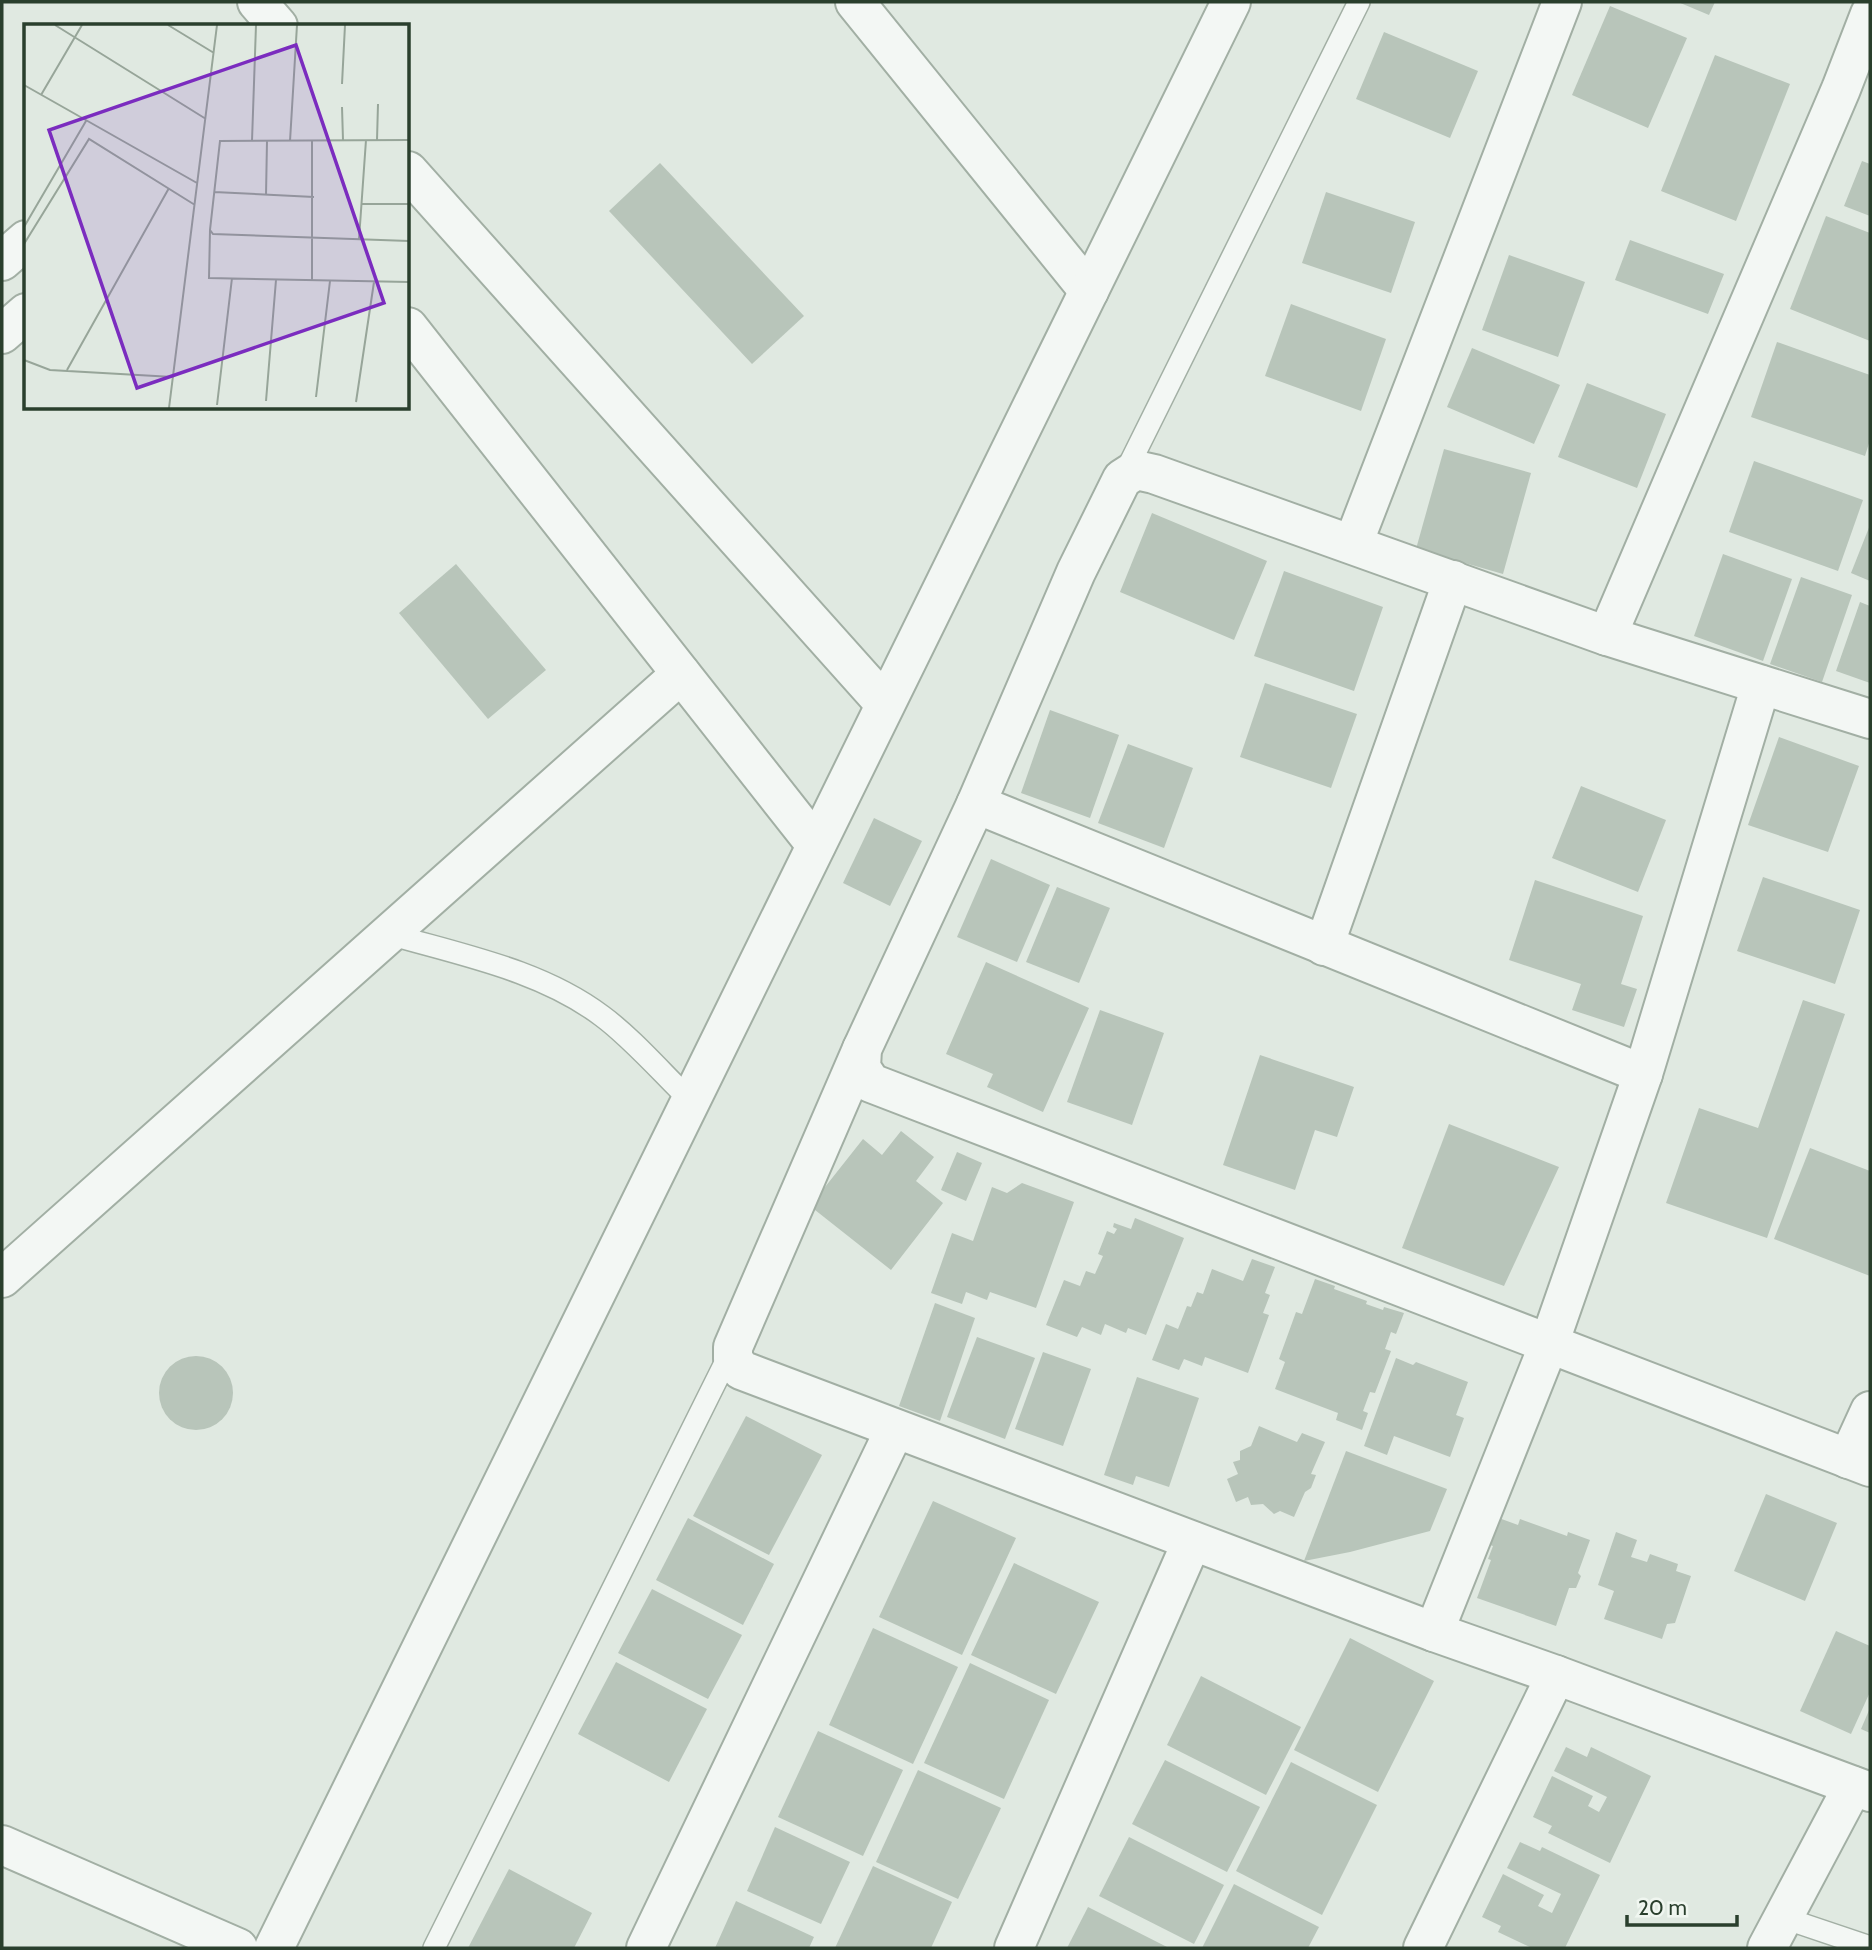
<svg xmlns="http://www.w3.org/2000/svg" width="1872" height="1950" font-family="Cabin,sans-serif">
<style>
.building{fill:#b8c5ba}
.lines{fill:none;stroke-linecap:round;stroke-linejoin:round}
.lane-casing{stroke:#a2afa4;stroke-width:24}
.street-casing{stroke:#a2afa4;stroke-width:42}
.lane{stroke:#f3f7f4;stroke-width:21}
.street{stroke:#f3f7f4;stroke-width:38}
.inset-road{fill:none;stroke:#97a599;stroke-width:2}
.view{fill:#7b2cbf;fill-opacity:0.15;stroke:#7b2cbf;stroke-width:3.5}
.inset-edge{fill:none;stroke:#2a3f2d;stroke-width:3.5}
</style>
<rect width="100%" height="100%" fill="#e0e9e1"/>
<g class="building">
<polygon points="1678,2 1715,2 1709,15"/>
<polygon points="1610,6 1687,38 1648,128 1572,95"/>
<polygon points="1384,32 1478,71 1450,138 1356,99"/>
<polygon points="1715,55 1790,84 1736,221 1661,191"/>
<polygon points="1862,161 1870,164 1870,216 1844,206"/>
<polygon points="660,163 804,316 752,364 609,211"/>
<polygon points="1326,192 1415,222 1391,293 1302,263"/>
<polygon points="1826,216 1870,233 1870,341 1790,309"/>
<polygon points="1630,240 1724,274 1708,314 1615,280"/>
<polygon points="1509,255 1585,282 1558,357 1482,330"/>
<polygon points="1291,304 1386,339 1361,411 1265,376"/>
<polygon points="1777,342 1870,375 1870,440 1865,456 1751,417"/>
<polygon points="1472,348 1560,385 1534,444 1447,407"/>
<polygon points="1587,383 1666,414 1637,488 1558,457"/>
<polygon points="1444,449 1531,473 1503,574 1416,549"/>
<polygon points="1754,461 1863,500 1838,571 1729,532"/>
<polygon points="1152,513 1267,561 1234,640 1120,592"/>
<polygon points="1870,525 1870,581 1851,573"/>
<polygon points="1723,554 1792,579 1763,661 1694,636"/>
<polygon points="456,564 546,670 488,719 399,613"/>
<polygon points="1284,571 1383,607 1354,691 1254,656"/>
<polygon points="1801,577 1852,595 1822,682 1770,664"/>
<polygon points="1860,602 1870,606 1870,683 1836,671"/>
<polygon points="1265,683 1357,714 1331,788 1240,757"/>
<polygon points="1050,710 1119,735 1090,818 1021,793"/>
<polygon points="1779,737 1859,766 1828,852 1748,825"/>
<polygon points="1128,744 1193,768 1164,848 1098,823"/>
<polygon points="1581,786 1666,820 1638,892 1552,858"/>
<polygon points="874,818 922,841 890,906 843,883"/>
<polygon points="991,859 1050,885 1017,962 957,937"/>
<polygon points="1763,877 1860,910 1835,984 1737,951"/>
<polygon points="1535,880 1643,916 1621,984 1637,989 1624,1027 1572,1010 1581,984 1509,960"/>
<polygon points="1057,887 1110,908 1079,983 1026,962"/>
<polygon points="986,962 1089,1008 1043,1112 987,1087 993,1074 946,1054"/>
<polygon points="1803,1000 1845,1014 1767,1238 1666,1203 1699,1108 1758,1128"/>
<polygon points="1100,1010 1164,1033 1132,1125 1067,1102"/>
<polygon points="1260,1055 1354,1087 1337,1137 1315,1130 1295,1190 1223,1165"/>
<polygon points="1449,1124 1559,1167 1504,1286 1402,1248"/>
<polygon points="901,1131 934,1157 916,1181 943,1203 891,1270 810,1206 863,1139 882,1155"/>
<polygon points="1810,1148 1870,1171 1870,1276 1774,1239"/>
<polygon points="957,1152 982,1163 966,1201 941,1190"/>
<polygon points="1022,1183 1074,1202 1036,1308 990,1292 987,1300 966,1292 962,1304 931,1293 952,1233 973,1241 992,1187 1007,1193"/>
<polygon points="1135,1218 1184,1238 1146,1335 1128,1328 1126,1333 1105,1324 1101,1335 1082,1327 1077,1337 1046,1325 1064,1280 1080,1286 1086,1271 1095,1274 1103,1256 1098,1254 1107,1231 1114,1234 1117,1229 1113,1227 1114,1223 1131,1229"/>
<polygon points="1252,1259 1275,1267 1265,1293 1270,1295 1263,1313 1269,1315 1248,1373 1205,1357 1202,1366 1184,1359 1179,1370 1152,1360 1166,1324 1178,1329 1187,1306 1191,1307 1197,1292 1203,1294 1212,1269 1243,1281"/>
<polygon points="1315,1279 1335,1286 1334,1289 1367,1301 1366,1304 1383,1310 1384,1307 1404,1313 1396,1334 1391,1332 1385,1349 1391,1351 1375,1393 1370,1392 1363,1411 1368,1413 1362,1430 1336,1420 1338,1413 1275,1389 1285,1362 1279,1359 1296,1312 1302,1314"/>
<polygon points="935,1303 975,1318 940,1421 899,1406"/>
<polygon points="977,1337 1035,1358 1005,1439 947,1417"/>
<polygon points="1043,1352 1091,1369 1063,1446 1015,1429"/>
<circle cx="196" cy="1393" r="37"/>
<polygon points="1396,1358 1413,1365 1416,1362 1468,1382 1456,1415 1464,1418 1450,1457 1394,1436 1387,1455 1364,1446"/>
<polygon points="1137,1377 1199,1398 1169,1487 1136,1476 1133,1485 1104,1475"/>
<polygon points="746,1416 822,1455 769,1555 693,1516"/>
<polygon points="1259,1426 1297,1442 1302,1433 1325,1442 1311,1474 1316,1475 1311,1488 1305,1492 1294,1517 1280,1511 1274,1514 1263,1504 1251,1505 1248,1497 1236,1502 1227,1479 1238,1474 1233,1462 1240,1460 1240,1451 1251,1446"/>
<polygon points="1346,1451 1447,1489 1430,1531 1350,1552 1304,1561"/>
<polygon points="1766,1494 1837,1523 1805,1601 1734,1571"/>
<polygon points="933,1501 1016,1538 962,1655 879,1617"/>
<polygon points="1496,1517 1518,1525 1520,1519 1567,1536 1568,1532 1590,1540 1578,1573 1581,1576 1576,1588 1569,1588 1556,1626 1477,1598 1491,1560 1488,1559 1493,1546 1487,1544"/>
<polygon points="688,1518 774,1564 743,1625 656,1580"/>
<polygon points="1616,1532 1637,1540 1631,1557 1647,1562 1650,1554 1678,1564 1676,1571 1691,1576 1675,1623 1667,1624 1662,1639 1604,1619 1614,1591 1598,1585"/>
<polygon points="1014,1563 1099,1602 1056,1694 971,1655"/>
<polygon points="652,1589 742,1635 708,1699 618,1653"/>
<polygon points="873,1628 958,1667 913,1764 829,1725"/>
<polygon points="1836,1631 1870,1646 1870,1692 1851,1734 1800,1711"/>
<polygon points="1350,1638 1434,1681 1378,1792 1294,1750"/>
<polygon points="616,1662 707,1709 669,1782 578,1734"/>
<polygon points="970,1663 1049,1700 1004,1799 924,1763"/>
<polygon points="1201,1676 1301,1727 1266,1795 1167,1745"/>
<polygon points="1870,1708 1870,1733 1861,1729"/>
<polygon points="818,1731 903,1770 863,1856 778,1817"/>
<polygon points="1566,1747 1587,1757 1591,1747 1651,1776 1610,1863 1548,1833 1552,1826 1533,1817 1552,1776 1593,1796 1588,1806 1599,1812 1607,1797 1554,1771"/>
<polygon points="1165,1760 1260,1807 1227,1872 1132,1824"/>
<polygon points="1291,1762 1377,1805 1322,1915 1236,1871"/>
<polygon points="918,1770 1001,1808 958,1899 876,1862"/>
<polygon points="775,1827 850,1862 821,1924 747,1891"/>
<polygon points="1129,1837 1224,1885 1194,1944 1099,1896"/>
<polygon points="1520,1842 1540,1851 1542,1847 1600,1875 1565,1948 1532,1948 1498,1932 1501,1926 1482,1917 1503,1874 1544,1895 1538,1906 1552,1913 1561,1894 1507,1868"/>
<polygon points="873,1866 952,1902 931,1948 835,1948"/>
<polygon points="509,1869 592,1913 574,1948 468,1948"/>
<polygon points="1234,1884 1319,1927 1308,1948 1202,1948"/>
<polygon points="736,1901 814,1937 809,1948 715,1948"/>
<polygon points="1088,1907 1169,1948 1067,1948"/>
</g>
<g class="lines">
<defs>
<g id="lane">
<polyline points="1123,477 1359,2"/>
<path d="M389 934C461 955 541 970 602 1016 632 1038 663 1074 691 1101"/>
<polyline points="1784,1918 1870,1947"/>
<polyline points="434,1948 732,1349"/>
</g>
<g id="street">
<polyline points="257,2 278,26"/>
<polyline points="855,2 1089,291"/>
<polyline points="408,171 885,704"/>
<polyline points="2,261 26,240"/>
<polyline points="408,327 816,845"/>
<polyline points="2,334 26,313"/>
<polyline points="1353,544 1562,2"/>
<polyline points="1607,636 1841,89 1870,14"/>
<polyline points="1870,719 1607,636 1154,474 1136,470 1122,479 1076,572 976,804 862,1049 861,1068 871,1083 1870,1467"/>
<polyline points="976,804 1643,1074"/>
<polyline points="1324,946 1453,580"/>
<polyline points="862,1049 733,1347 733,1359 741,1370 1434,1632 1556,1675 1870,1792"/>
<polyline points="2,1278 681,674"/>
<polyline points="1848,1459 1870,1411"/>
<polyline points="1434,1632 1549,1344 1643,1074 1761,685"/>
<polyline points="2,1845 238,1948"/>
<polyline points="274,1948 1231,2"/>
<polyline points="646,1948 895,1429"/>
<polyline points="1014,1948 1192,1541"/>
<polyline points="1423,1948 1556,1675"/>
<polyline points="1767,1948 1853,1786"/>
</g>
</defs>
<use href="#lane" class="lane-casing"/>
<use href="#street" class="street-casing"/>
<use href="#lane" class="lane"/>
<use href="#street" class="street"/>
</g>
<g transform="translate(24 24)">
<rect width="385" height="385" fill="#e0e9e1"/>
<path class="inset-road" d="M31 1 182 95M144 1 190 29M318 60 321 1M0 61 173 159M17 71 58 1M318 83 319 116M353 116 354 80M385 116 196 117 186 206 189 210 385 217M228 117 232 1M266 117 273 1M190 168 290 173M242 171 243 117M338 180H385M0 203 62 97M186 206 185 254 385 258M335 215 342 116M0 220 65 115 171 181M288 257V117M0 336 26 346 149 353M43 346 145 164M292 373 306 257M242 377 252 256M332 378 350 258M193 381 208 254M145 384 193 1"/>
<path class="view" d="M272 21 360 279 113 364 25 106Z"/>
<rect width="385" height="385" class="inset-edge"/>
</g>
<rect width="1872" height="1950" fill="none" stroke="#2a3f2d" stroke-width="7"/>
<path d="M1627 1915v10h110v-10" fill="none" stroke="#2a3f2d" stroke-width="3.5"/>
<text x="1638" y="1915" font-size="21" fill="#2a3f2d" stroke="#f0f6f0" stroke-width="5" paint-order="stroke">20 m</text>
</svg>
